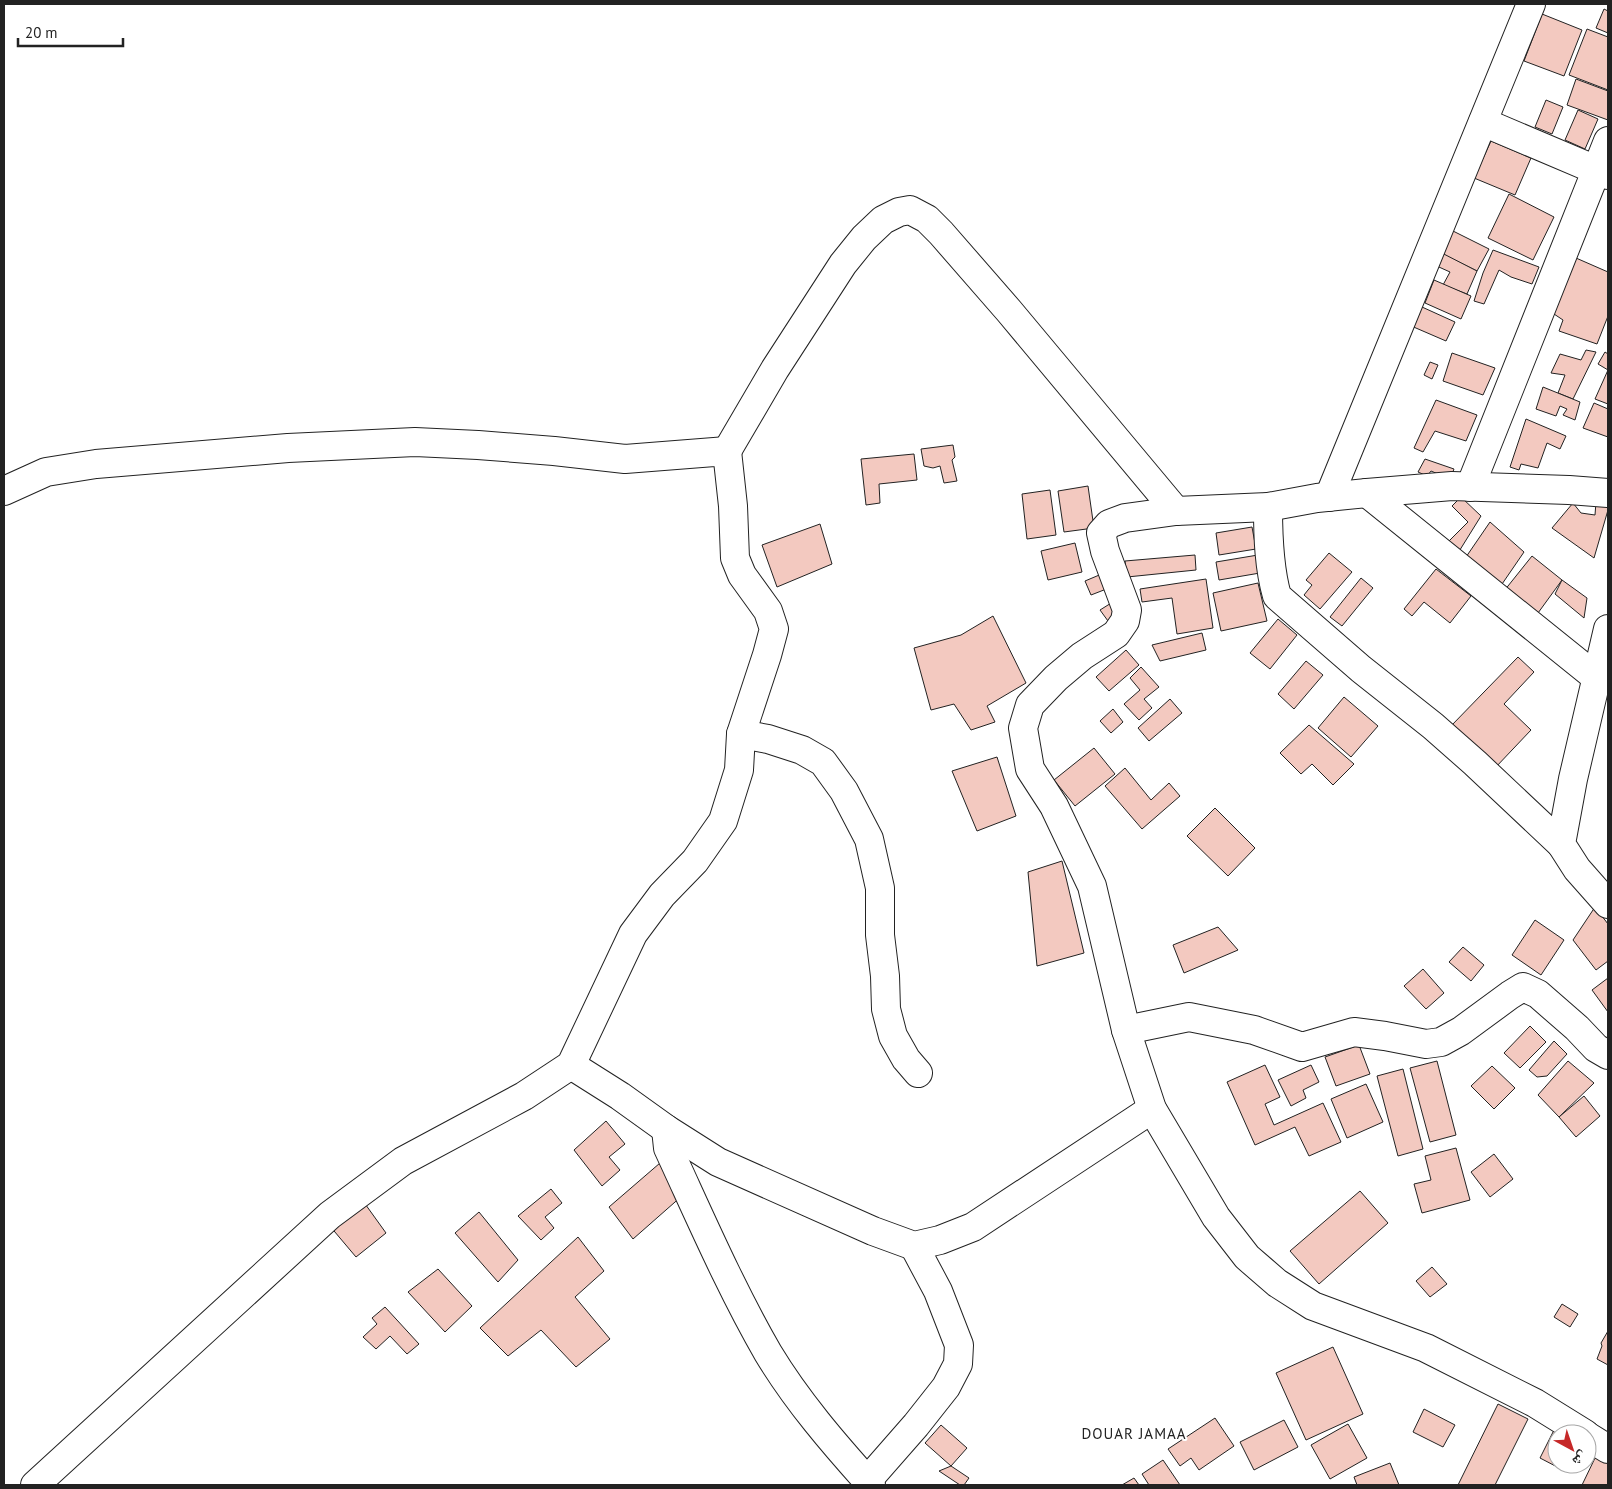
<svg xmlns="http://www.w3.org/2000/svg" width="1612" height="1489" font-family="'PT Sans','Noto Naskh Arabic',sans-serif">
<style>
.building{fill:#f3c9c0;stroke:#222}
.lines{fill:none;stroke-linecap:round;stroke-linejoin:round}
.minor-casing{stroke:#222;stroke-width:30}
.minor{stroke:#fff;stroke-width:28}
.labels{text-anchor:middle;stroke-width:4;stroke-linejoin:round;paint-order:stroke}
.quarter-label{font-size:15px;letter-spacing:1px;fill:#222;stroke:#fff}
</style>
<rect width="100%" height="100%" fill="#fff"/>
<g class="building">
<polygon points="1604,9 1608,11 1608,33 1596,28"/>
<polygon points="1542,14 1582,30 1564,76 1524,61"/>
<polygon points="1587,29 1608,37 1608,90 1569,75"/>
<polygon points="1576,79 1608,91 1608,120 1567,105"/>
<polygon points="1546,100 1563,107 1552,134 1535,127"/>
<polygon points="1578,110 1598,119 1585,149 1565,140"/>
<polygon points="1491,141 1531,158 1515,195 1474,178"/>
<polygon points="1509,194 1554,217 1533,260 1488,238"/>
<polygon points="1443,226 1489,249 1477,271 1432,249"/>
<polygon points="1436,250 1477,271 1467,294 1443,285 1450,272 1430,263"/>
<polygon points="1493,250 1539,267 1532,284 1511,277 1499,270 1484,304 1474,301 1483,273"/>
<polygon points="1576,258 1608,272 1608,316 1597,344 1559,331 1563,320 1551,312"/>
<polygon points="1434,280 1471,296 1461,319 1425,303"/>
<polygon points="1411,302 1455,322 1446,341 1402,322"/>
<polygon points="1586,350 1596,352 1573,399 1558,393 1565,375 1551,373 1560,354 1581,360"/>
<polygon points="1605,352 1608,354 1608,404 1595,399 1608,370 1598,364"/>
<polygon points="1452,353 1495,368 1483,395 1443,381"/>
<polygon points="1430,362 1438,365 1432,379 1424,375"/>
<polygon points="1543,387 1580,402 1575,420 1563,415 1567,409 1560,406 1556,416 1536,409"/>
<polygon points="1436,400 1477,415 1466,441 1435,431 1423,452 1414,448"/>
<polygon points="1594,403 1608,409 1608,437 1583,428"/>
<polygon points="1526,419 1566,436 1560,449 1547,443 1538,468 1521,464 1519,470 1510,467"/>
<polygon points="953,445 955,457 952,460 957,481 944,483 940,466 933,468 924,466 921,449"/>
<polygon points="914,454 917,480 879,484 880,503 866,505 861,459"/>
<polygon points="1425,459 1454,469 1450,479 1431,471 1427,476 1418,472"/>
<polygon points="1088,486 1094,528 1064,532 1058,491"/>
<polygon points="1050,490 1056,535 1027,539 1022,494"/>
<polygon points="1461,497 1481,516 1458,553 1448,542 1468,522 1452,506"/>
<polygon points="1596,502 1608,502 1608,510 1594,558 1552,528 1573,503 1581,513 1595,515"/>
<polygon points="1490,522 1524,552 1500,587 1466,557"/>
<polygon points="820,524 832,564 777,587 762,545"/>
<polygon points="1252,527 1256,549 1219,555 1216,533"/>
<polygon points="1075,543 1082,572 1048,580 1041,551"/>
<polygon points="1329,553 1352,572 1320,609 1304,595 1312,585 1306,580"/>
<polygon points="1195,555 1196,570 1127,577 1125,561"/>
<polygon points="1258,555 1260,573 1219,580 1216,562"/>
<polygon points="1532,556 1562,580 1538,613 1504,591"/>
<polygon points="1436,569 1471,596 1450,623 1424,602 1412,616 1404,609"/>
<polygon points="1104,573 1109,588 1091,595 1085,581"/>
<polygon points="1361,578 1373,588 1342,626 1330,617"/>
<polygon points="1206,579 1213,628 1177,634 1172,598 1142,602 1140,589"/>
<polygon points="1562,580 1587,598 1584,618 1555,594"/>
<polygon points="1258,583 1267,621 1221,631 1213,593"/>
<polygon points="1116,600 1123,611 1108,621 1100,610"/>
<polygon points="993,616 1026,683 987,706 995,722 971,730 954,704 931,710 914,648 961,635"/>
<polygon points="1278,619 1297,635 1270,669 1250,653"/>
<polygon points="1202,633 1206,650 1160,661 1152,645"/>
<polygon points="1126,650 1139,665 1109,691 1096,677"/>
<polygon points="1518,657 1534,672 1504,704 1531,730 1495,768 1451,726"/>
<polygon points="1306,661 1323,675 1294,709 1278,694"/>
<polygon points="1141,667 1159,687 1144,699 1152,708 1139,720 1124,704 1140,690 1130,678"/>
<polygon points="1344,697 1378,726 1351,757 1318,728"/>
<polygon points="1170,699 1182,713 1149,741 1138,728"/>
<polygon points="1113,709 1123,722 1111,733 1100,721"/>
<polygon points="1309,725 1354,764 1333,785 1312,764 1301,774 1280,753"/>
<polygon points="1094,748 1115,774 1075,806 1054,780"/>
<polygon points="997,757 1016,816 977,831 952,771"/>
<polygon points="1125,768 1151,800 1169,783 1180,796 1142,829 1105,786"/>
<polygon points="1215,808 1255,848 1228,876 1187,836"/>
<polygon points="1062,861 1084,953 1037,966 1028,872"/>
<polygon points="1595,907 1608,924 1608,961 1596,970 1573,940"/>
<polygon points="1535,920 1564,940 1541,975 1512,955"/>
<polygon points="1218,927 1238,950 1184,973 1173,945"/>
<polygon points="1463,947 1484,965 1471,981 1449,962"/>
<polygon points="1423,969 1444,993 1426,1009 1404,986"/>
<polygon points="1608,978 1608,1012 1592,990"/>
<polygon points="1530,1026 1546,1042 1520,1068 1504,1053"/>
<polygon points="1554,1041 1567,1054 1547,1076 1537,1077 1529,1070"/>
<polygon points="1359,1045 1370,1074 1336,1086 1325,1057"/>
<polygon points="1437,1061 1456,1135 1430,1142 1410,1068"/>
<polygon points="1568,1061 1594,1083 1559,1117 1538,1095"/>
<polygon points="1265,1065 1280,1097 1265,1104 1274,1125 1323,1103 1341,1142 1309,1156 1295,1127 1255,1145 1227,1082"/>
<polygon points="1311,1065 1319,1082 1303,1090 1306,1098 1291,1106 1278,1080"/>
<polygon points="1492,1066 1515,1088 1494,1109 1471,1086"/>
<polygon points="1403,1069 1423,1149 1398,1156 1377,1076"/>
<polygon points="1366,1084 1383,1122 1347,1138 1331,1099"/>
<polygon points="1584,1096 1600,1116 1576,1137 1559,1117"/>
<polygon points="606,1121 625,1144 609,1157 620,1170 602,1186 574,1150"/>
<polygon points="1456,1148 1470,1200 1422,1213 1414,1184 1431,1180 1425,1156"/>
<polygon points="1494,1154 1513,1179 1490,1197 1471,1172"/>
<polygon points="660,1163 683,1195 633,1239 609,1207"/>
<polygon points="551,1189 562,1203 545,1217 554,1228 541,1240 518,1216"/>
<polygon points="1360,1191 1388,1223 1319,1284 1290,1251"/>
<polygon points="363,1201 386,1233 356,1257 329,1225"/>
<polygon points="479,1212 518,1260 498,1282 455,1233"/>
<polygon points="578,1237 604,1271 575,1297 610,1339 576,1367 541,1330 508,1356 480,1328"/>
<polygon points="1432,1267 1447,1284 1430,1297 1416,1281"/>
<polygon points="438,1269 472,1306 445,1332 408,1292"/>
<polygon points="1562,1304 1578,1314 1570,1327 1554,1317"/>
<polygon points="385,1307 419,1344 407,1354 390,1336 376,1349 363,1337 377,1324 372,1318"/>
<polygon points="1608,1331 1608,1365 1597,1359 1602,1346 1601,1343"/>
<polygon points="1333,1347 1363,1414 1306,1440 1276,1373"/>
<polygon points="1498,1404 1528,1419 1495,1485 1458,1485"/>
<polygon points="1424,1409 1455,1425 1443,1447 1413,1432"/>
<polygon points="1215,1418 1234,1446 1199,1470 1191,1458 1180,1466 1168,1449"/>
<polygon points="1284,1420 1298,1447 1254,1470 1240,1442"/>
<polygon points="1348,1424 1367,1458 1330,1479 1311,1445"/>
<polygon points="941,1425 967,1448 951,1466 925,1443"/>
<polygon points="1554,1430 1562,1434 1557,1434 1557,1464 1566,1464 1563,1470 1540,1458"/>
<polygon points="1596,1456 1608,1463 1608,1485 1582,1485"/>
<polygon points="1163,1460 1180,1485 1149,1485 1142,1474"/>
<polygon points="1390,1463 1399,1485 1357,1485 1354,1477"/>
<polygon points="951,1466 969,1478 964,1485 960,1485 939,1471"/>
<polygon points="1134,1478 1139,1485 1122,1485"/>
</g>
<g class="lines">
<defs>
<g id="minor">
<polyline points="1483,122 1608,175"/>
<polyline points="727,451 775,369 843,264 864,238 883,220 899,212 910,210 927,219 941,233 1009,311 1176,511"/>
<polyline points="1470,487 1608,141"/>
<polyline points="4,491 46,472 96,464 288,448 415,442 478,445 554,451 625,459 727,451 733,506 735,558 742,575 768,611 774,629 767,655 741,734 739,770 723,821 695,861 662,895 633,934 571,1065 524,1096 403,1161 330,1215 35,1485"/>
<polyline points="1367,493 1597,678"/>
<polyline points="1329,497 1531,4"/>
<path d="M1268 507C1268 537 1269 568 1277 596L1361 669 1433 726 1475 763 1561 844"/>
<polyline points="1608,629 1573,779 1561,844 1577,869 1608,904"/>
<polyline points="741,734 768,739 802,750 823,762 844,791 869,839 880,888 880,935 885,976 886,1009 893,1036 906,1059 918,1073"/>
<polyline points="1126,1030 1189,1017 1254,1030 1302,1047 1354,1032 1385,1036 1426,1044 1441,1042 1461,1031 1510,995 1523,987 1538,994 1577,1028 1596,1048 1608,1055"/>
<polyline points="571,1065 620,1096 666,1129 718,1162 873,1231 914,1246 940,1240 973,1227 1152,1109"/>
<path d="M666 1129 668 1148C700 1217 730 1287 768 1353 797 1401 834 1444 871 1485"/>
<polyline points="1585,1434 1535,1403 1426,1348 1313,1306 1277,1283 1247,1257 1216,1217 1152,1109 1126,1030 1092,886 1054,806 1030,769 1023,728 1030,705 1056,678 1082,656 1116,634 1125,621 1127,610 1105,551 1101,533 1109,524 1125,518 1176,511 1268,507 1317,498 1367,493 1452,486 1569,490 1608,493"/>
<polyline points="1587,1436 1608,1449"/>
<polyline points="867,1481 916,1425 946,1387 958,1364 959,1345 938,1291 914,1246"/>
</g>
</defs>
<use href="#minor" class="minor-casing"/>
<use href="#minor" class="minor"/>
</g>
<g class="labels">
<g class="quarter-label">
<text x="1134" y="1439">DOUAR JAMAA</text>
</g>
</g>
<rect width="1612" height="1489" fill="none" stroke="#222222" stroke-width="10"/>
<g transform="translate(1572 1449) rotate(140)"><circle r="24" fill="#ffffff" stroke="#a7a7a7"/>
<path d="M0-4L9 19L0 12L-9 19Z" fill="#c62828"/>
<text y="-8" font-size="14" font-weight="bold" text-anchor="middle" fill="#222222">ش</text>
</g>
<path d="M18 38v8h105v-8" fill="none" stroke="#222222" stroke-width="2.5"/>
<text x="25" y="38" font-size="15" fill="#222222" stroke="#ffffff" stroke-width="4" paint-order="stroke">20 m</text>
</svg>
